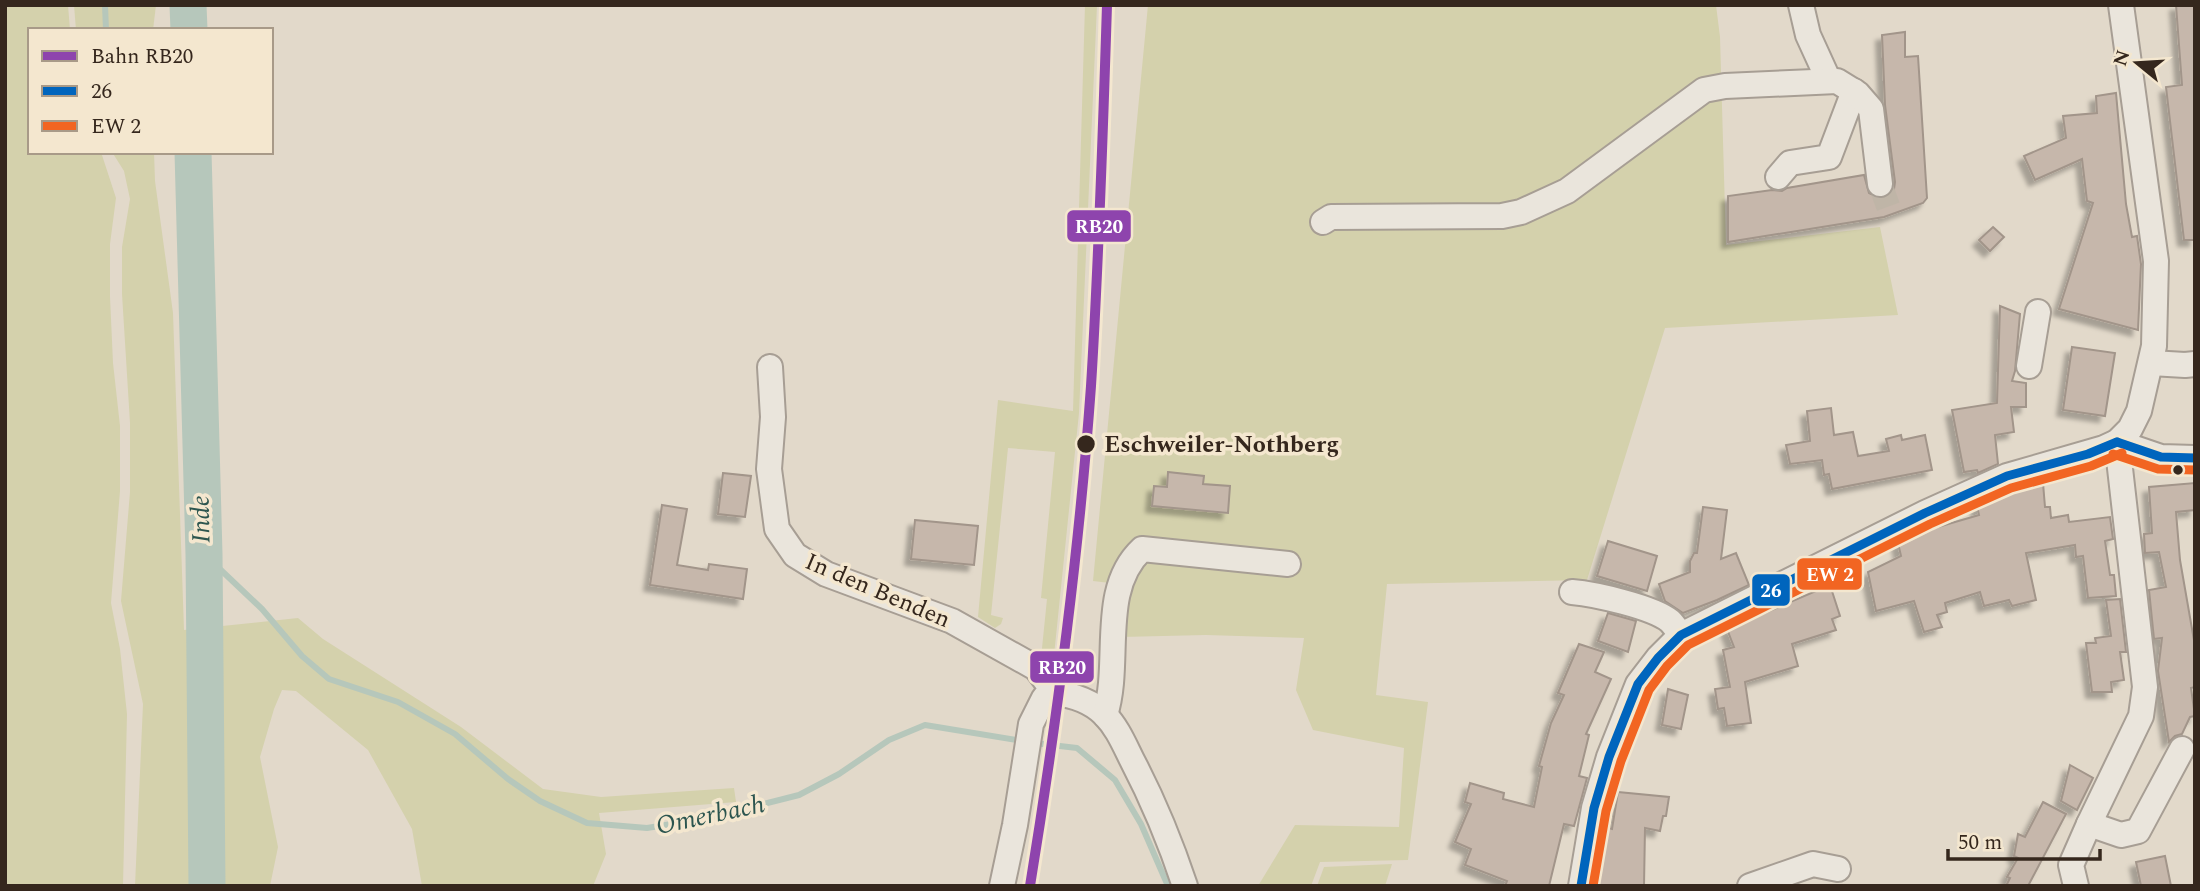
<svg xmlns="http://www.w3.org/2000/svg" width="2200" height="891" font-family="Spectral,serif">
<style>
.green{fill:#d4d1ac}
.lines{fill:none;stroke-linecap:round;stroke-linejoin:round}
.stream{stroke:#b6c7bb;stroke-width:6}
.river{stroke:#b6c7bb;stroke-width:37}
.building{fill:#c6b7ab;stroke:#a2958a;stroke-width:2;filter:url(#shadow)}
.minor-tunnel{stroke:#bfb5a7;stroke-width:24;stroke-dasharray:24 12;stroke-linecap:butt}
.minor-casing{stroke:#a79e94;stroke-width:28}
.minor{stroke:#eae5dc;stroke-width:24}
.bus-1-casing{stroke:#f4e7cf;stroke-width:14}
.bus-2-casing{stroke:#f4e7cf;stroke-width:14}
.bus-1{stroke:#0065bd;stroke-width:9}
.bus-2{stroke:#f26522;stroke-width:9}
.rail-1-casing{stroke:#f4e7cf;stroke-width:16}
.rail-1{stroke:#8e44ad;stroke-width:10}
.stop-dot{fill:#35271d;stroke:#f4e7cf;stroke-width:2.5}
.labels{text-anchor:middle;stroke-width:7;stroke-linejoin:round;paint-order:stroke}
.stop-label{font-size:24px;font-weight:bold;fill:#35271d;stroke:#f4e7cf;text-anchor:start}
.street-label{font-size:24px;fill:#35271d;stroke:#f4e7cf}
.water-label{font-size:26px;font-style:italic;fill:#2c554f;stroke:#f4e7cf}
.line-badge{stroke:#f4e7cf;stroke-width:2.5}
.badge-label{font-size:19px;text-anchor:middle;font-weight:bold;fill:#fff}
</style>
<defs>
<filter id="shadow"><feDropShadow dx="-6" dy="6" stdDeviation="2" flood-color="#0004"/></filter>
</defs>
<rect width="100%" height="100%" fill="#e2d9ca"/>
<g class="green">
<polygon points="5,5 68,5 70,30 30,30 30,152 101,152 116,198 110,244 110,297 113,363 120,426 120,491 111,603 120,649 127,714 123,886 5,886"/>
<polygon points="74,5 156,5 153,30 76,30"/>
<polygon points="1085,5 1097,5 1079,413 1053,665 1041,658 1047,599 1041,598 1055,452 1008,448 991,615 1003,618 1001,624 995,628 978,617 998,400 1073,411"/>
<polygon points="1148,5 1716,5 1720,37 1726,245 1880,227 1898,315 1665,328 1587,580 1387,584 1376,695 1428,702 1408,860 1320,862 1311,886 1258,886 1295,825 1399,827 1404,748 1313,730 1296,690 1304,638 1206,635 1120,637 1127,585 1093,581"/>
<polygon points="112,152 154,152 155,181 173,313 184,630 298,618 323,639 461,727 543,789 601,797 734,788 736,802 599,813 606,854 593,886 422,886 412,829 368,750 296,691 282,690 274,709 260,757 278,847 270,886 135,886 143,704 121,601 130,492 130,423 122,294 122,247 130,199 124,171"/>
<polygon points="1392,864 1385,886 1317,886 1324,867"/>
</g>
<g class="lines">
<g class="stream">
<polyline points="105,5 106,30"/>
<polyline points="204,554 262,609 302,656 329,679 398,702 455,734 508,779 540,801 587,823 647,828 708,818 799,795 839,774 889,740 925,725 1023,741"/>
<polyline points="1034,743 1077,748 1115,780 1141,824 1168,886"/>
</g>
<g class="river">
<polyline points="188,5 189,30"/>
<polyline points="193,152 204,554 207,886"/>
</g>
</g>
<g class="building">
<polygon points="2176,5 2195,5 2195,240 2184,240 2166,87 2182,85"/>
<polygon points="1905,32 1905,57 1918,56 1927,198 1923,203 1884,217 1728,242 1728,196 1772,190 1782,191 1787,188 1864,175 1869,193 1881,199 1889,195 1894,189 1895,182 1885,105 1882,35"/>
<polygon points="2116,93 2126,204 2132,237 2137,236 2141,264 2138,330 2059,309 2093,203 2087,201 2082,159 2035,180 2024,156 2066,138 2063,116 2097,113 2096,96"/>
<polygon points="1993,227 2004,237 1990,251 1979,240"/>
<polygon points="2000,306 2020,314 2015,371 2012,381 2026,383 2026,407 2011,407 2014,432 1995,435 1998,464 1978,473 1977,470 1964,472 1952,410 1997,403"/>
<polygon points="2072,347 2115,353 2105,416 2063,410"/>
<polygon points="1831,408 1834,435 1853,432 1858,456 1889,451 1886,439 1901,435 1902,440 1925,435 1932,470 1832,489 1829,474 1824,475 1822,460 1790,464 1786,445 1810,441 1807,411"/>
<polygon points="1168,472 1204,476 1203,484 1230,486 1228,513 1152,506 1154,486 1167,487"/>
<polygon points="723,473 751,476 745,517 718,514"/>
<polygon points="2043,483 2045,507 2050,507 2051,518 2068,515 2069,522 2110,517 2113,539 2105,541 2110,575 2114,575 2116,596 2088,598 2083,556 2076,557 2075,545 2026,553 2036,600 2012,606 2009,600 1984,606 1980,592 1945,603 1947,612 1937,615 1942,627 1924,632 1914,601 1876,611 1868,572 1901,556 1898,543 1931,529 1979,515 1977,506 2007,493"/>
<polygon points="2195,483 2195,510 2176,512 2180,560 2195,646 2195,687 2191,688 2195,716 2190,717 2182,734 2175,736 2169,742 2158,671 2162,638 2154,639 2149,590 2166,587 2159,552 2145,553 2144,534 2152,533 2149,487"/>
<polygon points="662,505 687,509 677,565 708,570 709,564 747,569 743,599 650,585"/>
<polygon points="1703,507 1727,510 1721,559 1736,553 1749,585 1717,600 1683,613 1665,601 1659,584 1690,572 1690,561 1694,553 1697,553"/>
<polygon points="915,520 978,526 974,565 911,559"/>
<polygon points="1608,541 1657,556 1647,591 1597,576"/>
<polygon points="1830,585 1840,616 1832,619 1836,630 1792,644 1798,666 1745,682 1751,723 1727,726 1724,708 1718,709 1715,689 1730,687 1723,650 1734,647 1727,629"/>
<polygon points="2120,599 2126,652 2120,652 2124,680 2111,682 2112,692 2092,692 2086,643 2096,643 2095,638 2111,636 2106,600"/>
<polygon points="1608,613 1636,621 1628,652 1598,641"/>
<polygon points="1579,644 1604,652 1595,672 1611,679 1586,734 1589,735 1579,776 1587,778 1574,826 1564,824 1549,886 1505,886 1507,881 1465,865 1471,849 1455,842 1471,804 1465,802 1470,783 1504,793 1503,799 1534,807 1542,767 1539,766 1551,723 1564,695 1558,693"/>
<polygon points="1668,689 1688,695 1681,729 1662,725"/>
<polygon points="2070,765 2093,778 2077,810 2061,801"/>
<polygon points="1618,792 1669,797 1666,816 1663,816 1660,831 1645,828 1644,886 1596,886 1606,827 1612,829"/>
<polygon points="2043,802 2066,814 2028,886 2006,886 2010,878 2007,877 2018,858 2014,856 2018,834 2025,837"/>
<polygon points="2165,856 2171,886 2141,886 2136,862"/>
</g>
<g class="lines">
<polyline class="minor-tunnel" points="1880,184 1891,214"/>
<defs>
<g id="minor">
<polyline points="1801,5 1808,35 1829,81"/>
<polyline points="1778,177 1790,163 1829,157 1854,91"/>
<polyline points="1323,222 1331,217 1502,216 1521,212 1567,191 1704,90 1725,86 1837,81 1858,94 1871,109 1880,184"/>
<polyline points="2151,363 2185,365 2195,364"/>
<polyline points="2029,366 2038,312"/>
<path d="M770 367 773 417 769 469 777 529 795 555 826 574 952 621 1036 668 1055 693C1072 695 1091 701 1104 714 1117 727 1124 744 1132 760 1154 802 1170 841 1185 886"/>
<polyline points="2117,442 2161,457 2195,458"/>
<path d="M1572 592C1595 594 1653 607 1670 621 1674 625 1678 631 1681 635"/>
<path d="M1105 715C1122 662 1098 590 1142 549L1288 564"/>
<polyline points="2089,824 2121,835 2138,831 2182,749"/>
<polyline points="1002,886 1015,825 1031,724 1044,698 1055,693"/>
<polyline points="1581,886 1594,808 1609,757 1638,684 1658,658 1681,635 1925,513 2007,476 2104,448 2117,442 2130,429 2139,411 2154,346 2156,261 2121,5"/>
<polyline points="1750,886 1813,864 1838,869"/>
<polyline points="2076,886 2071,865 2089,824 2141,716 2145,687 2117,442"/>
</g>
</defs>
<use href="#minor" class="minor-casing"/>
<use href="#minor" class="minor"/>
<defs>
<g id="bus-1">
<polyline points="2117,442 2161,457 2195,458"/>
<polyline points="1581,886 1594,808 1609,757 1638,684 1658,658 1681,635 1925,513 2007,476 2088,454 2117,442"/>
</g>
<g id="bus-2">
<polyline points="2113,454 2158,469 2195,470"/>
<polyline points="1593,886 1606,811 1621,761 1649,690 1667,666 1688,645 1930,524 2011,488 2091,466 2122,453"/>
</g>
</defs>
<use href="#bus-1" class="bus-1-casing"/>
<use href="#bus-2" class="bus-2-casing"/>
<use href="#bus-1" class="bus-1"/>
<use href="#bus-2" class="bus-2"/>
<defs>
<path id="rail-1" d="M1030 886C1057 720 1079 554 1091 386 1099 259 1103 132 1107 5"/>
</defs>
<use href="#rail-1" class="rail-1-casing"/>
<use href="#rail-1" class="rail-1"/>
</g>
<g class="stop-dot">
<circle cx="1086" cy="444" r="10"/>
<circle cx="2178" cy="470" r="6"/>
</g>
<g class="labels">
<g class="stop-label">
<text x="1104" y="452">Eschweiler-Nothberg</text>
</g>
<g class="street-label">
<text transform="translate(878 590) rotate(23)" y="8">In den Benden</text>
</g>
<g class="water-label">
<text transform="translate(200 519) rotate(-91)" y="9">Inde</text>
<text transform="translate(710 814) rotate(-12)" y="9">Omerbach</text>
</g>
</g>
<g class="line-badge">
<rect x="1066" y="209" width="66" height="34" rx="7" fill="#8e44ad"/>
<rect x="1796" y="557" width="67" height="34" rx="7" fill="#f26522"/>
<rect x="1751" y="573" width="40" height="34" rx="7" fill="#0065bd"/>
<rect x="1029" y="650" width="66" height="34" rx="7" fill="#8e44ad"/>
</g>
<g class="badge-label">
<text x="1099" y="233">RB20</text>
<text x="1830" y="581">EW 2</text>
<text x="1771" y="597">26</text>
<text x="1062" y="674">RB20</text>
</g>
<rect width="2200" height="891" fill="none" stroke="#35271d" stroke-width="14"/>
<rect x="28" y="28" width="245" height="126" fill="#f4e7cf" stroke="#a89a88" stroke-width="2"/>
<rect x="42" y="51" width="35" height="10" fill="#8e44ad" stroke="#a89a88" stroke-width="2"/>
<text x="91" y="63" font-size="21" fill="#35271d">Bahn RB20</text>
<rect x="42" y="86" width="35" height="10" fill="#0065bd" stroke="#a89a88" stroke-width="2"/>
<text x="91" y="98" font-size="21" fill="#35271d">26</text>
<rect x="42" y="121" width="35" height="10" fill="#f26522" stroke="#a89a88" stroke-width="2"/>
<text x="91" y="133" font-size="21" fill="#35271d">EW 2</text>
<g transform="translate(2137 63) rotate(288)" stroke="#f4e7cf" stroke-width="5" paint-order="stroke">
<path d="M0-5L12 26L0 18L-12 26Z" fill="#35271d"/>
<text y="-10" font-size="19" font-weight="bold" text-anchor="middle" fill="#35271d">N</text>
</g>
<path d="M1948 849v10h152v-10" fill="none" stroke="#35271d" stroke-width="3.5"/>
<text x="1958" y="849" font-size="21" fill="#35271d" stroke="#f4e7cf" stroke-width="5" paint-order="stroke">50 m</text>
</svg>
